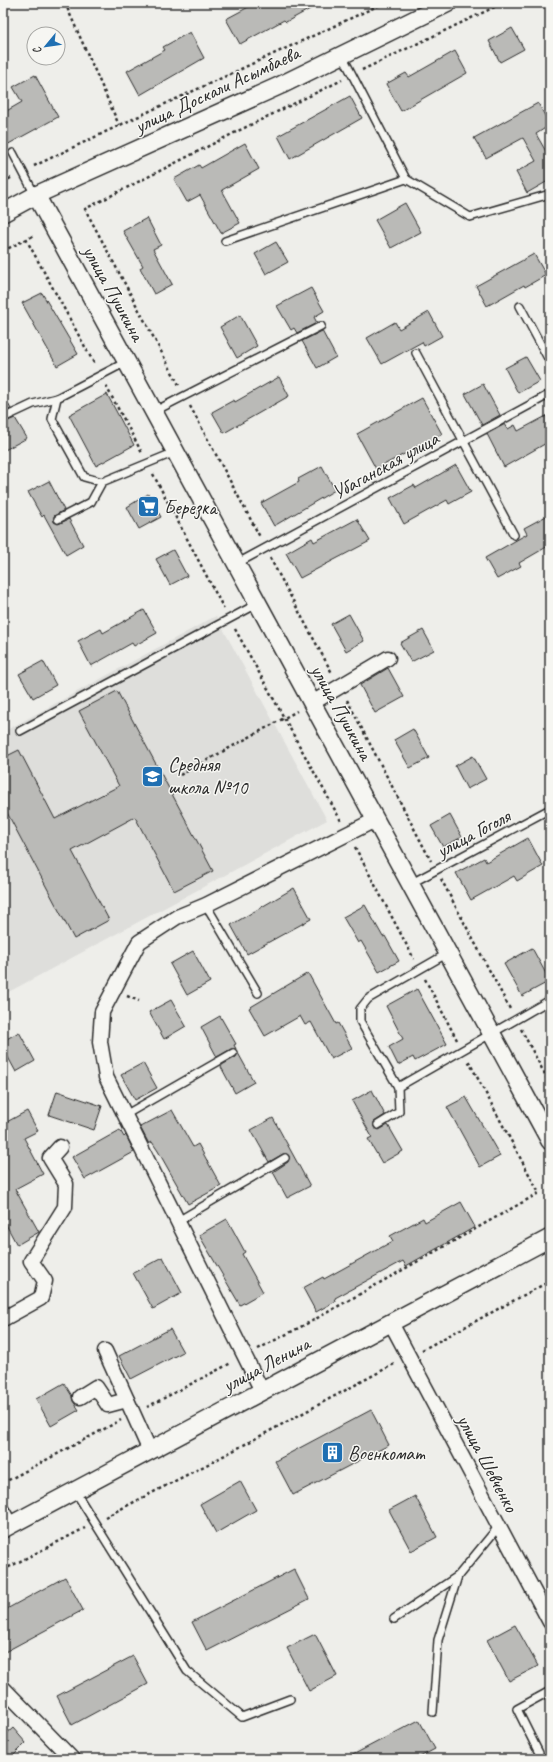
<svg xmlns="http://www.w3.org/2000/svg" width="553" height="1762" font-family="Caveat,sans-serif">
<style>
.built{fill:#dededb}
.building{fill:#babab7;stroke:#2b2b2b}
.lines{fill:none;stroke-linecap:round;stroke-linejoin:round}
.service-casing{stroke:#2b2b2b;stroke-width:10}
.minor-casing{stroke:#2b2b2b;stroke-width:17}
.tertiary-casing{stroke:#2b2b2b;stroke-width:20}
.path{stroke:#2b2b2b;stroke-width:2.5;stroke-dasharray:3 3;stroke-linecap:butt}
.service{stroke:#f6f6f2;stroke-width:7}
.minor{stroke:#f6f6f2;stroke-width:14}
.tertiary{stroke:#f6f6f2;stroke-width:17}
.labels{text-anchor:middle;stroke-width:3;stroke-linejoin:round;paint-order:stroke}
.street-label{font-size:20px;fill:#2b2b2b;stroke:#f6f6f2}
.poi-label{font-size:20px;fill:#2b2b2b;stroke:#f6f6f2;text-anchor:start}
</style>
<rect width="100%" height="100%" fill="#eeeeea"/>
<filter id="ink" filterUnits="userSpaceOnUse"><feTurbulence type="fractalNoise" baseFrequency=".025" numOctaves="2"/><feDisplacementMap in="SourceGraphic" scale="8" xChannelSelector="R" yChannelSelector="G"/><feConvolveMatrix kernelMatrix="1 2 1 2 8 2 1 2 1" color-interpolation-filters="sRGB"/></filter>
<g filter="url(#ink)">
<polygon class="built" points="216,616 327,820 3,995 3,732"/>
<g class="building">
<polygon points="256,3 321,3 286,22 284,20 240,44 226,19"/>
<polygon points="512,28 524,49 500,62 489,41"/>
<polygon points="190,32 204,58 140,95 127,71 165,50 163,47"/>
<polygon points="455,51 467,73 401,111 386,84 406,73 409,77"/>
<polygon points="35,75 58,117 3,147 3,113 22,102 13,87"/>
<polygon points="350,96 362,118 290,159 278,136"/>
<polygon points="538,103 550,125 536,134 548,155 550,153 550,186 548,181 527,193 516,172 536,161 523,138 486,158 474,138"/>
<polygon points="245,143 259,169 222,190 240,223 221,233 200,195 187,202 174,179 199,165 201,168"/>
<polygon points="405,203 421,232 391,248 375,220"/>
<polygon points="147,218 161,245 153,249 172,284 154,294 140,268 143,266 123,231"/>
<polygon points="276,242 288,262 266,274 255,254"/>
<polygon points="534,254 546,275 525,287 524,285 487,306 476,286"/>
<polygon points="311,288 324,311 314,317 317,323 297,333 294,328 291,330 277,306"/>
<polygon points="42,293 78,354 57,366 22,303"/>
<polygon points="429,312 442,336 424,346 422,342 382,364 367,338 395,322 399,329"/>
<polygon points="240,315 257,346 237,358 220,327"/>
<polygon points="322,331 336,357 317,368 302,341"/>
<polygon points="526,357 540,381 518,393 505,368"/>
<polygon points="279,377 289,396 224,433 212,412 234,400 235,402"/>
<polygon points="483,384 500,415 482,425 465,394"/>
<polygon points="107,394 134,445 96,466 69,415"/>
<polygon points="3,395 11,409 3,412"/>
<polygon points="422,398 442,434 376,469 357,434"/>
<polygon points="550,414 550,441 504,467 487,434 505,424 508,429 515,425 518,431"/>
<polygon points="15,418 27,438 3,451 3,423"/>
<polygon points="456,465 471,492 449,504 447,500 404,524 390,498 414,485 416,488"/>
<polygon points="322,466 335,490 274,526 261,503 299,482 298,479"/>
<polygon points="49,481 64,510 54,516 54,522 58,524 69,519 83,545 66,555 44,515 42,517 28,492"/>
<polygon points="148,494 161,517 139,529 127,507"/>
<polygon points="550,514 550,545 519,563 521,566 497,579 485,558 527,534 524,528"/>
<polygon points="357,519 370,541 300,578 286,553 312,538 314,542"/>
<polygon points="173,550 187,576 170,585 156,559"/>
<polygon points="144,610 157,633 134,646 132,643 91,666 78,641 101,629 103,633"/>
<polygon points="349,614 364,641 346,651 331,624"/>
<polygon points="423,630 434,650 411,662 400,643"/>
<polygon points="43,661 56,685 33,698 19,674"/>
<polygon points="388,668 404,697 375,713 360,685"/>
<polygon points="117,691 213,871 174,891 135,817 72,851 109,920 74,939 3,805 3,758 19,750 55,819 119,786 79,711"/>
<polygon points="413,729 429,758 410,768 394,740"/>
<polygon points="473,756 486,779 467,789 455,766"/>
<polygon points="450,815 462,837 443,847 431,826"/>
<polygon points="528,838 543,866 517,881 514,876 471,900 456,873 484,858 486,862"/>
<polygon points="294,888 311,919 247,954 231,925"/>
<polygon points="365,905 383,937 385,936 399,961 379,972 361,941 358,943 343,917"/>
<polygon points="532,948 550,981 522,996 504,964"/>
<polygon points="193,951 210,982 187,995 170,964"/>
<polygon points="308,973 336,1024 338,1023 352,1048 331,1059 311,1022 305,1025 300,1016 265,1036 249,1008"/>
<polygon points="417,989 447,1044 415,1061 413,1057 398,1065 389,1047 403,1039 386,1006"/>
<polygon points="171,1000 186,1026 164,1039 149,1012"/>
<polygon points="220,1016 236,1044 234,1045 236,1049 231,1049 217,1057 201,1027"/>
<polygon points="19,1032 35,1061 16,1072 3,1048 3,1041"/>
<polygon points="238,1053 254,1082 235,1093 221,1067 222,1065 236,1057"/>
<polygon points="143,1063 157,1088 135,1100 121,1075"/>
<polygon points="372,1090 385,1115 374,1122 374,1127 379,1130 388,1125 403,1151 382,1163 368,1139 372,1137 352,1101"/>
<polygon points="57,1091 102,1106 94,1130 49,1115"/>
<polygon points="466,1097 500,1156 480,1167 447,1107"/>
<polygon points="172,1110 193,1147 198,1144 221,1186 188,1204 158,1151 152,1142 149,1144 140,1127"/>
<polygon points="27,1111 38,1131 24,1138 43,1174 15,1189 39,1232 17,1245 3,1219 3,1124"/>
<polygon points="273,1118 310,1186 287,1198 273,1172 288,1162 289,1156 287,1154 283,1154 269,1162 251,1130"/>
<polygon points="120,1130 124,1137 126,1135 134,1152 85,1179 72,1157"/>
<polygon points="461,1202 475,1227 406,1266 403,1261 335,1298 336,1301 316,1312 303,1288 323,1277 324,1279 393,1241 390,1236 423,1218 425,1222"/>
<polygon points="227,1219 245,1252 242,1254 263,1292 240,1305 199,1235"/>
<polygon points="163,1257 182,1293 153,1309 133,1273"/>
<polygon points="170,1329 183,1352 131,1379 119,1356"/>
<polygon points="64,1383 72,1396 73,1401 79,1410 51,1426 36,1399"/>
<polygon points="371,1410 389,1445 293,1495 275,1461"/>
<polygon points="240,1481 256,1510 216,1533 200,1504"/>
<polygon points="415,1496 437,1537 411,1551 389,1510"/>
<polygon points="294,1569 309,1599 207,1651 192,1622"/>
<polygon points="65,1577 83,1610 3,1653 3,1611"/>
<polygon points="515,1625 538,1666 509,1681 487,1640"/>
<polygon points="315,1634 337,1676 309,1691 287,1648"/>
<polygon points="133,1656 148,1684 72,1725 57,1696"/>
<polygon points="419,1720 435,1749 416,1759 345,1759"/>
<polygon points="13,1728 26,1743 11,1758 3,1749 3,1737"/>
</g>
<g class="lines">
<defs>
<g id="service">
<polyline points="342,55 406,179"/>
<polyline points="13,153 35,195"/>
<polyline points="225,241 406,179 470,217 550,194"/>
<polyline points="520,306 550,362"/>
<polyline points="416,353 514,535"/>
<polyline points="126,362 57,398 52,419 84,477 102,482 175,452"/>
<polyline points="153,412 321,326"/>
<polyline points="3,418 33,404 57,398"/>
<polyline points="58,519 91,502 102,482"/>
<polyline points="236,564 550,394"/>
<polyline points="20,731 257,604"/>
<polyline points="410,884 550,809"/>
<polyline points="206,905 258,993"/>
<polyline points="448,953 368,999 360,1009 360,1021 398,1087 550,1000"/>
<polyline points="125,1115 233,1053"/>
<polyline points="378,1125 399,1112 398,1087"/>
<polyline points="178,1221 285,1158"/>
<polyline points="75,1491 187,1671 242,1717 290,1699"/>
<polyline points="394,1619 458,1576 499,1526"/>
<polyline points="3,1706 11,1698"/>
<polyline points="433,1712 438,1640 458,1576"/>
<polyline points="539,1753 517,1709 550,1691"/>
</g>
<g id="minor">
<polyline points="312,703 388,658"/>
<polyline points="3,1319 41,1298 45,1281 31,1261 65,1207 66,1184 50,1158 60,1147"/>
<polyline points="391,1323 550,1622"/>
<polyline points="105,1351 150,1451"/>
<polyline points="262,1391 106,1077 100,1042 102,1012 139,942 177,917 206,905 375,820"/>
<polyline points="80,1397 96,1387 108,1405 127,1400"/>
<polyline points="3,1512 10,1525"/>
<polyline points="3,1688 72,1759"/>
</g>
<g id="tertiary">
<polyline points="36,195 550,1141"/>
<polyline points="3,213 36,195 281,85 448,3"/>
<polyline points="3,1529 550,1238"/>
</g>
</defs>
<use href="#service" class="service-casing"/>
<use href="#minor" class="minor-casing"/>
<use href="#tertiary" class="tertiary-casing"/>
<g class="path">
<polyline points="65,3 119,125"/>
<polyline points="362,70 503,3"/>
<polyline points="34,166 137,117 384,3"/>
<polyline points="3,182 13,177"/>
<polyline points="26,239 95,365"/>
<polyline points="3,251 35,235"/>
<polyline points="179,385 85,209 238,131 342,80"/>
<polyline points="106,386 142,453"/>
<polyline points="190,406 260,537"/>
<polyline points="153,474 224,609"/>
<polyline points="270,558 332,673"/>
<polyline points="235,629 341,821"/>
<polyline points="347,700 431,861"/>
<polyline points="180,775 297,711"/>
<polyline points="355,847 414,959"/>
<polyline points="441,879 510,1009"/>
<polyline points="425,979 457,1040"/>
<polyline points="127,996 139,1001"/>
<polyline points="521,1029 550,1084"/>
<polyline points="258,1349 312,1321 539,1193 468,1060"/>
<polyline points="422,1350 550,1281"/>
<polyline points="147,1407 231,1363"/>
<polyline points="3,1483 121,1420"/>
<polyline points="105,1517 212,1462 396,1363"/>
<polyline points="3,1570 85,1528"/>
</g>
<use href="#service" class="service"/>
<use href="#minor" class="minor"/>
<use href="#tertiary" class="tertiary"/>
</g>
</g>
<defs>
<symbol id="supermarket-square" viewBox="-11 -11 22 22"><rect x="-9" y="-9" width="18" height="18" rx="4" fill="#1f6fb2" stroke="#f6f6f2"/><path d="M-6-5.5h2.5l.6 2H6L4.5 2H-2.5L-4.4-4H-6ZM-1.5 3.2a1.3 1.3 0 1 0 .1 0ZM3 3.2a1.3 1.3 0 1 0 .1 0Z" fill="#fff"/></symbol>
<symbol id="school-square" viewBox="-11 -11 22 22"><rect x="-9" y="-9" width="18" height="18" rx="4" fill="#1f6fb2" stroke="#f6f6f2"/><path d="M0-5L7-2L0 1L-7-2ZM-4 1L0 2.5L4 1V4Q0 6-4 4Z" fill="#fff"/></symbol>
<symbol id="building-square" viewBox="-11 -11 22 22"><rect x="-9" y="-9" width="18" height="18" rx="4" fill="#1f6fb2" stroke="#f6f6f2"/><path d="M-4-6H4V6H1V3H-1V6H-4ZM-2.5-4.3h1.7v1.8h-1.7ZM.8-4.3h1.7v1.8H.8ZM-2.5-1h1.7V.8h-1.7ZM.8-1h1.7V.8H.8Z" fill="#fff"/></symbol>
</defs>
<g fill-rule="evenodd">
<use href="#supermarket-square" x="136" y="494" width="25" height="25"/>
<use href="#school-square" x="140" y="764" width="25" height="25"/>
<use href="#building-square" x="320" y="1440" width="25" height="25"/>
</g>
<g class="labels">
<g class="street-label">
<text transform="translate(217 89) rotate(-25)" y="7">улица Доскали Асымбаева</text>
<text transform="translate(114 293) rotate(61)" y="7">улица Пушкина</text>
<text transform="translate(385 465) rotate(-29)" y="7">Убаганская улица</text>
<text transform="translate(342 712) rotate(61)" y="7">улица Пушкина</text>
<text transform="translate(473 833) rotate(-28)" y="7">улица Гоголя</text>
<text transform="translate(266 1364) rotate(-28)" y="7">улица Ленина</text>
<text transform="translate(488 1463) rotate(62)" y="7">улица Шевченко</text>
</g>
<g class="poi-label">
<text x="164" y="514">Березка</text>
<text x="168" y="771">Средняя<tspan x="168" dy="23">школа №10</tspan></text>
<text x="348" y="1460">Военкомат</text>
</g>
</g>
<rect width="553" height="1762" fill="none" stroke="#f6f6f2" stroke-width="16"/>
<rect x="8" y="8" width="537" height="1746" fill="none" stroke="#2b2b2b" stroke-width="1.5" filter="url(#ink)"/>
<g transform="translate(46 46) rotate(241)"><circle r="19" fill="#f6f6f2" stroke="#a5a5a2"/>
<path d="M0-3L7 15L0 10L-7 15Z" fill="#1f6fb2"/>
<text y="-6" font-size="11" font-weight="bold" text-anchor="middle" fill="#2b2b2b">С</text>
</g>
</svg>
